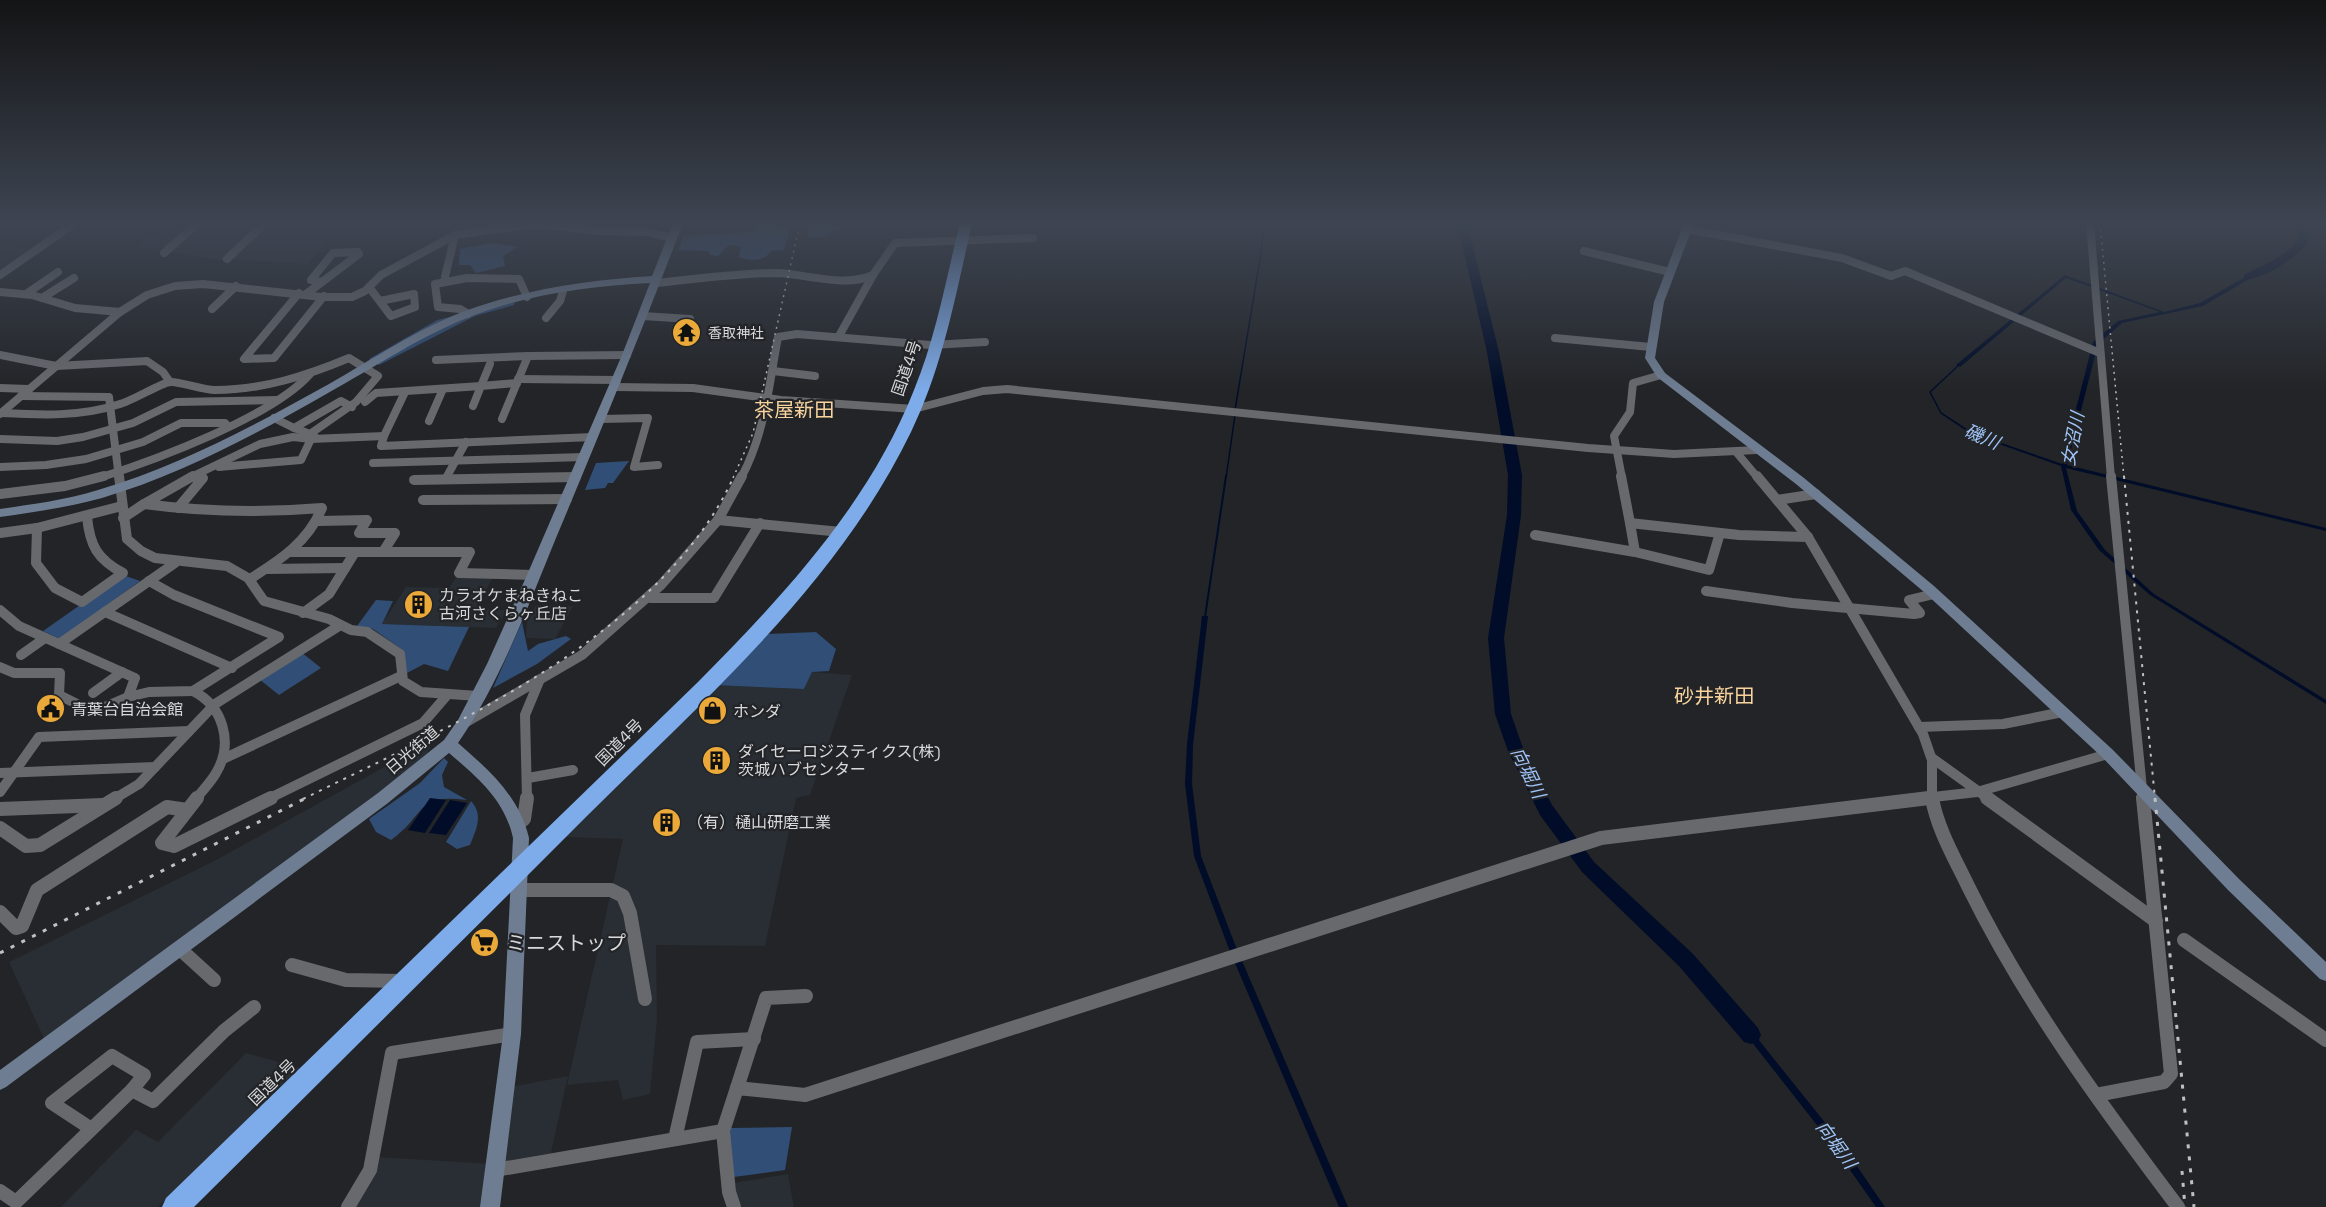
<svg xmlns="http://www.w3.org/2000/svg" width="2326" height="1207" font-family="'Space Grotesk','Noto Sans JP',sans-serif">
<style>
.built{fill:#292e34}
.green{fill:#314e76}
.water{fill:#000c28}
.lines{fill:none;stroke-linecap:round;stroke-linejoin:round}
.stream-far1{stroke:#000c28;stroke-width:1.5}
.stream{stroke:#000c28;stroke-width:2}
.river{fill:#000c28;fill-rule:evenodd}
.street-far2{stroke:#67696d;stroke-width:8}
.street-far1{stroke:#67696d;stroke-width:10}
.street{stroke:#67696d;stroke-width:14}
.secondary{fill:#6e7d92;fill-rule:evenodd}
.highway{fill:#7eacea;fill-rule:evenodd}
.rail-far2{stroke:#bec0c1;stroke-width:1.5;stroke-dasharray:2 4.5;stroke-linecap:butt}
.rail-far1{stroke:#bec0c1;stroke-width:2;stroke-dasharray:3 6;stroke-linecap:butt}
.rail{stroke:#bec0c1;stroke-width:3;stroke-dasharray:4 8;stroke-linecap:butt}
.labels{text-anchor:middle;stroke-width:4.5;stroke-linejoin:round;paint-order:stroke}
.far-poi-label{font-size:14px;fill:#d7d9da;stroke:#222427;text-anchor:start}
.street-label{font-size:16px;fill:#d7d9da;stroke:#222427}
.poi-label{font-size:16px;fill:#d7d9da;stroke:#222427;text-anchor:start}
.water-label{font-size:18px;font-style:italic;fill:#a0c5f8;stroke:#222427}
.quarter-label{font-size:20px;fill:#f8d39e;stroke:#222427}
.near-poi-label{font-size:20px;fill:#d7d9da;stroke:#222427;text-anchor:start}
</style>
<rect width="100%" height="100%" fill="#222427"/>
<g class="built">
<polygon points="166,223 195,223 163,251 137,247"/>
<polygon points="201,223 261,223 222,260 169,252"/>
<polygon points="269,223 525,223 446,235 330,239 307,264 231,259"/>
<polygon points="0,246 35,248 0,273"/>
<polygon points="459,573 495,574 475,609 507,610 496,628 382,624 406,587 449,588"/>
<polygon points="536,605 573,606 555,639 526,638 527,620"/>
<polygon points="812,672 852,675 810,795 796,798 765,946 656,945 657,1020 650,1094 623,1100 618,1080 567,1085 623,839 563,837 713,685 804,689"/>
<polygon points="433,740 426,757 46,1043 9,962 214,861"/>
<polygon points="246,1053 300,1068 158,1207 61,1207 136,1130 158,1142"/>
<polygon points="568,1076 551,1153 501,1162 511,1087"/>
<polygon points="377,1157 492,1164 485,1207 350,1207"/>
<polygon points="788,1174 794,1207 740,1207 733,1183"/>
</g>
<g class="green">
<path d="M758 223 790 229 784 250 771 251C764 262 750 261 739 257L741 247C728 242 727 247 718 256L711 255 708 251 679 250 683 236 753 232Z"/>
<polygon points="810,223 891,223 845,227 823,237 807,237"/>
<polygon points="492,243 518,247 503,256 505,266 476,273 470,265 459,265 460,249"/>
<polygon points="515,302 514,305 475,316 379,365 369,359 437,320"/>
<polygon points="629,461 613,483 608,483 605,488 585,490 596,463"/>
<polygon points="123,575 140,581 60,639 43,631"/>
<polygon points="376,600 393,601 382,624 469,627 448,671 424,664 407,673 403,650 373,629 357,626"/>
<polygon points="522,622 528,651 538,644 566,636 571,639 537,664 493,688"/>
<polygon points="816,632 836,649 829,671 812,672 804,689 713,685 768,634"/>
<polygon points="301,652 321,668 279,695 259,679"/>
<path d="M444 758 448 762 442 775 444 787 467 800C415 793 427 814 391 840L376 832 369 819 420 783Z"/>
<path d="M471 801C484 815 476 830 470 845L457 849 446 842Z"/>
<polygon points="792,1127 785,1170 734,1177 728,1142 731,1128"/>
</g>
<g class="water">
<polygon points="2264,266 2268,268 2203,306 2122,323 2098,344 2067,465 2326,528 2326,531 2066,468 2077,511 2105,550 2154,594 2326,700 2326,704 2150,595 2099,550 2071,510 2061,466 1971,434 1973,433 2062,464 2093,342 2118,321 2160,312 2066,278 1960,367 1956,365 2065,275 2164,312 2200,303"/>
<polygon points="1202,616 1208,616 1193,745 1192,784 1201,856 1236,947 1348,1207 1339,1207 1229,949 1194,856 1185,784 1187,744"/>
<polygon points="430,798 446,800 425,833 408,830"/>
<polygon points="450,800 467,803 446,835 429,833"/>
<polygon points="1742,1019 1839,1140 1885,1207 1876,1207 1831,1143 1736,1022"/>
</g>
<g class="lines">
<g class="stream-far1">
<polyline points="1960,364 1930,392 1941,413 1973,434"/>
<polyline points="1235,410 1261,253 1263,232 1260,223"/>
<polyline points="1226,478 1235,415"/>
</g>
<polyline class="stream" points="1205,617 1226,476"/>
<g class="river">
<polygon points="1457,223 1467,223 1499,352 1522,475 1521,515 1504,638 1511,714 1524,751 1552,805 1594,862 1693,954 1758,1028 1761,1035 1758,1042 1751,1044 1744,1042 1679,966 1582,872 1540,815 1508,751 1495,714 1488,638 1507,515 1508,475 1487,352"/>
<path d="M2290 223H2301C2305 228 2310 233 2308 240 2304 255 2258 282 2244 279V275C2256 268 2292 254 2297 240 2299 233 2294 229 2290 223Z"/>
</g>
<g class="street-far2">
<polyline points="2090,223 2111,478"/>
<polyline points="1687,229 1842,258 1891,276 1905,271 2100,353"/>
<polyline points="1584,251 1670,272"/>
<polygon points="358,252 359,254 322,282 311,280 333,253"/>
<polyline points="164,253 198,223"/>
<polyline points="227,259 265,223"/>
<polyline points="0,275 75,223"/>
<polyline points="445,277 455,235"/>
<path d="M656 283C696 279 736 273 777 273 807 274 844 288 873 275"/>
<polyline points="369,287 391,316 415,307 414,294 380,301"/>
<polyline points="0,292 32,295 75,308 120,312 147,295 175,286 203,284 322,297 352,297 365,291 381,275 455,235 536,224 597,231 647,232 673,238"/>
<polyline points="299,293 244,359 274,358 324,296"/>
<polyline points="26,294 58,272"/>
<polyline points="306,294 322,282"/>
<polyline points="42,298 74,278"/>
<polyline points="212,309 236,286"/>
<polyline points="468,314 460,309 438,307 435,284 467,278 519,279 527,297"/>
<polyline points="643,316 690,319"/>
<polyline points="546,318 560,301 563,291"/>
<polyline points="839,336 873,275 895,243 1033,238"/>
<polyline points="1555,338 1651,347"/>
<polyline points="0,355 56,366 147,361 163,372 170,382"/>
<polyline points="528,356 627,355"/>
<polyline points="436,360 528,356 502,419"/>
<polyline points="773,371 815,376"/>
<polyline points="518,379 617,380"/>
<polyline points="614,387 693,388 781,400 914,409 983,391 1007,389 1588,448 1674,454 1757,450"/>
<polyline points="0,388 29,389"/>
<polyline points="21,396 109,397 119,478"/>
<polyline points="365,402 376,393 481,386 490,364"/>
<polyline points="473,406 481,386 517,383"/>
<path d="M1 413C41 415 81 417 120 404 132 401 161 383 170 382 179 381 202 390 215 390 262 390 306 376 349 358L378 376 356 402 310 434 294 428"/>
<polyline points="0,414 120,312"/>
<polyline points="274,418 294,428 341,401 352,407"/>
<polyline points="601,419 648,418 634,467 658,465"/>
<polyline points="429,421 443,389"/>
<polyline points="384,436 405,392"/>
<polyline points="0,439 57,441 83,437 133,423 176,402 277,400"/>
<polyline points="1737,453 1758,478"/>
<polyline points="373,463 584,457"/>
<polyline points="0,467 46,465 86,459 143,442 181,423 225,423 228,426"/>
<polyline points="219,467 301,460 311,439 315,437"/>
<polyline points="194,477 200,478"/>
<path d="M99 478C155 460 272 417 310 374"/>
<polyline points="189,478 260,444 293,437 311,439 384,436 381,446 593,437"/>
<polyline points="446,478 466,442"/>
<polyline points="543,478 576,477"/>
<path d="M741 478C765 434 769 385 778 337L797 334 931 345 985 342"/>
<polyline points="1622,478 1614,436 1630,412 1633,383 1661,375"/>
</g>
<g class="street-far1">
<polyline points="119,476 127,539 141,551 155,558 227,566 248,578 264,601 329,619 351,630 367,632 400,654 403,681 421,692 478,696"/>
<path d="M193 476 144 504C204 512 262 513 322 508 308 542 280 560 250 579"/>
<polyline points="1621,476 1630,523"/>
<polyline points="1757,476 1808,537 1923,734 1932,760 1932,799"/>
<polyline points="2111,476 2143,799"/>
<polyline points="414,480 576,477"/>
<polyline points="0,494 65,486 104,476"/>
<polyline points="423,500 567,499"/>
<polyline points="1777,500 1816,494"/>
<polyline points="178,508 203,478 194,477"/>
<polyline points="123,518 144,504"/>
<polyline points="718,520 742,476"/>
<polyline points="318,521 367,520 359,533 395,533 383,552"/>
<path d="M37 528 36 563 55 588 82 602 123 573C97 559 90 546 87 517"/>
<polyline points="0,533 37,528 122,506"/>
<polyline points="1535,535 1635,552 1630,523 1739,535 1808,537"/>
<polyline points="291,552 470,552 459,573 534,575"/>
<polyline points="1635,552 1709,570 1720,533"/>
<polyline points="266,569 345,568"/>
<polyline points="1706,591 1792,603 1914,614 1920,613 1909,600 1934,594"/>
<polyline points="650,598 714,598 760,523"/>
<polyline points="0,610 19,626 135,678 128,697 149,692 193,691 279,637 174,595 149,581"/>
<polyline points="105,612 232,668"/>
<polyline points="303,613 329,594 355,552"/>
<polyline points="59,644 175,563"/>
<polyline points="21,655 45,638"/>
<polyline points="0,667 14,673 60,673 59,695 93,712 128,697"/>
<path d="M193 691C223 706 234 743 216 773 211 782 202 791 196 799"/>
<polyline points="93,693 122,672"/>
<polyline points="463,724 582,655 661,585 718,520 841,532"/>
<polyline points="1919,727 2003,724 2063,712"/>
<polyline points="1932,758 1989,799"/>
<polyline points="223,759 401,676"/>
<polyline points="0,773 155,767"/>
<polyline points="528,778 573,770"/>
<polyline points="0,792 39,737 189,731"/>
<polyline points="114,799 139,784 215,704 339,626"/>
<polyline points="268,799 423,723 448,694"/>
<polyline points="527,799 525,715 540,679"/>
<polyline points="1916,799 1977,792 2108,754"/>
</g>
<g class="street">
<polyline points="197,798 162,843 174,846 271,798"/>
<path d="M1932 798C1937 828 1955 859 1968 886 2025 1002 2101 1105 2178 1207"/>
<polyline points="1987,798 2156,921"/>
<polyline points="0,809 103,805"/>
<polyline points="519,823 524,819 527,798"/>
<polyline points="0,828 26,846 40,845 116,798"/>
<polyline points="518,890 611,890 623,896 630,913 645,999"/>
<polyline points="0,912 16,928 22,926 37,890 167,807 187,810"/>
<polyline points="2184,940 2326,1040"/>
<polyline points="180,949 214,980"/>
<polyline points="292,965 346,980 403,981"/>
<polyline points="737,1088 766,998 806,996"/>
<polyline points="2096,1095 2164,1082 2171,1074 2143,798"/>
<polyline points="90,1128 52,1103 112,1056 144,1075 132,1090"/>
<polyline points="675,1139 697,1042 754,1039"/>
<polyline points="495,1170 723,1131"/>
<polyline points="0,1191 16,1202 132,1090 153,1101 224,1031 254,1007"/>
<polyline points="348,1207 370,1170 392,1053 512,1034"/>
<polyline points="734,1207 729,1192 723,1131 737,1088 805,1095 1601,838 1929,798"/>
</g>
<g class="secondary">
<path d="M673 223H683C643 328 600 433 556 538 528 606 500 683 458 743 489 770 519 796 529 838L521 1034 500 1207H480L503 1034 513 838C505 800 477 777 449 753L388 803 6 1087 0 1090V1070L378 793 444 740 458 720 487 664 527 575 622 355 650 283C590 286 529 294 472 316 422 335 375 367 328 393 256 434 183 474 102 498 69 507 35 512 0 517V509C33 504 66 500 98 490 180 466 255 425 329 384 373 359 417 329 465 311 525 289 589 280 652 276Z"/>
<polygon points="1684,223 1694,223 1664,302 1655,358 1665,373 1804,478 1934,586 2113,750 2240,880 2326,962 2326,981 2320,979 2228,890 2103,758 1924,592 1796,484 1657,377 1645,358 1654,302"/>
</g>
<path class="highway" d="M960 223H972C956 294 943 366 911 432 838 583 707 697 590 813 458 945 326 1076 194 1207H162L166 1198 699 681C784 595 869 504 914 390 936 337 946 279 960 223Z"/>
<g class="rail-far2">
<polyline points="2100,223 2124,478"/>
<polyline points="733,478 753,433 800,223"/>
</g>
<g class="rail-far1">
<polyline points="2124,476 2155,799"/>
<path d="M303 799C451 726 662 635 734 476"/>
</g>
<g class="rail">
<polyline points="2155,798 2194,1207"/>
<polyline points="0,953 306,798"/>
<polyline points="2182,1171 2185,1207"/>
</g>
</g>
<linearGradient id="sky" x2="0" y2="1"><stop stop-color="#131415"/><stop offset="0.57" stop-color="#3e4552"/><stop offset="1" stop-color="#3e4552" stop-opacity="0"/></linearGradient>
<rect width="2326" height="392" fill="url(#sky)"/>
<defs>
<symbol id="temple-disc" viewBox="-11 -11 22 22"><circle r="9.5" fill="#eba939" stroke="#222427"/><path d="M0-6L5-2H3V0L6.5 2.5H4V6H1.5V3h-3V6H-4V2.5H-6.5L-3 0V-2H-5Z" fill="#111"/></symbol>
<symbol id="building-disc" viewBox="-11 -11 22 22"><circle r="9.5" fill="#eba939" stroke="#222427"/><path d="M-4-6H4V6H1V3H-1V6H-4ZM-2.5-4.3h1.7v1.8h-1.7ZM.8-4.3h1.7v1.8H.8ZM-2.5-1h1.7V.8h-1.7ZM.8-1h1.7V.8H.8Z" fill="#111"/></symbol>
<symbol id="civic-disc" viewBox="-11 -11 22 22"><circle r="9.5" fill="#eba939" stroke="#222427"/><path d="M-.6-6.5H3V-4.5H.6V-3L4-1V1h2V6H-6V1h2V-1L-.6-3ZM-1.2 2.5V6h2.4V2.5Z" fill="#111"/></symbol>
<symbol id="shop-disc" viewBox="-11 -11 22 22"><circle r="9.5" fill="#eba939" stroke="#222427"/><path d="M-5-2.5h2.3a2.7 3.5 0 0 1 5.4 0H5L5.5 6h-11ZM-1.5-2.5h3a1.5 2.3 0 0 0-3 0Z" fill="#111"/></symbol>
<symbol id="supermarket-disc" viewBox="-11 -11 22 22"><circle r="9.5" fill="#eba939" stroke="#222427"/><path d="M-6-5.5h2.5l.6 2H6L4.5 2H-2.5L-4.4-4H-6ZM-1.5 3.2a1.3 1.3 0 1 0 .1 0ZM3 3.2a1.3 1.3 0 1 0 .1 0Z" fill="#111"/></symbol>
</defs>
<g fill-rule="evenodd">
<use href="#temple-disc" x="670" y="316" width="33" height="33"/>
<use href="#building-disc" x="402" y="588" width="33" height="33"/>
<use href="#civic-disc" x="34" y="692" width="33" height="33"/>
<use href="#shop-disc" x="696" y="694" width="33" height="33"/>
<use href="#building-disc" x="700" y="744" width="33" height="33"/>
<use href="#building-disc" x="650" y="806" width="33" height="33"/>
<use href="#supermarket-disc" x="468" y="926" width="33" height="33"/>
</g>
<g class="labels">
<g class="far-poi-label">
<text x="708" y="338">香取神社</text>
</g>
<g class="street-label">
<text transform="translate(906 368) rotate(-71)" y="6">国道4号</text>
<text transform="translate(619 742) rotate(-45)" y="6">国道4号</text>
<text transform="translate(412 750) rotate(-41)" y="6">日光街道</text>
<text transform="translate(272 1082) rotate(-44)" y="6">国道4号</text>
</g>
<g class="poi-label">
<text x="439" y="601">カラオケまねきねこ<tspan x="439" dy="18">古河さくらヶ丘店</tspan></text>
<text x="71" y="715">青葉台自治会館</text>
<text x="733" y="717">ホンダ</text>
<text x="738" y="757">ダイセーロジスティクス(株)<tspan x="738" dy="18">茨城ハブセンター</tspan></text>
<text x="687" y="828">（有）樋山研磨工業</text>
</g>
<g class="water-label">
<text transform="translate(1982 437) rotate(23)" y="6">磯川</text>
<text transform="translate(2073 439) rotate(-79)" y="6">女沼川</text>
<text transform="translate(1528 773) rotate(64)" y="6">向堀川</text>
<text transform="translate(1836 1145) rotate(54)" y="6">向堀川</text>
</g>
<g class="quarter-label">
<text x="794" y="417">茶屋新田</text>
<text x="1714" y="703">砂井新田</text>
</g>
<g class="near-poi-label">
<text x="506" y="950">ミニストップ</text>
</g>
</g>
</svg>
